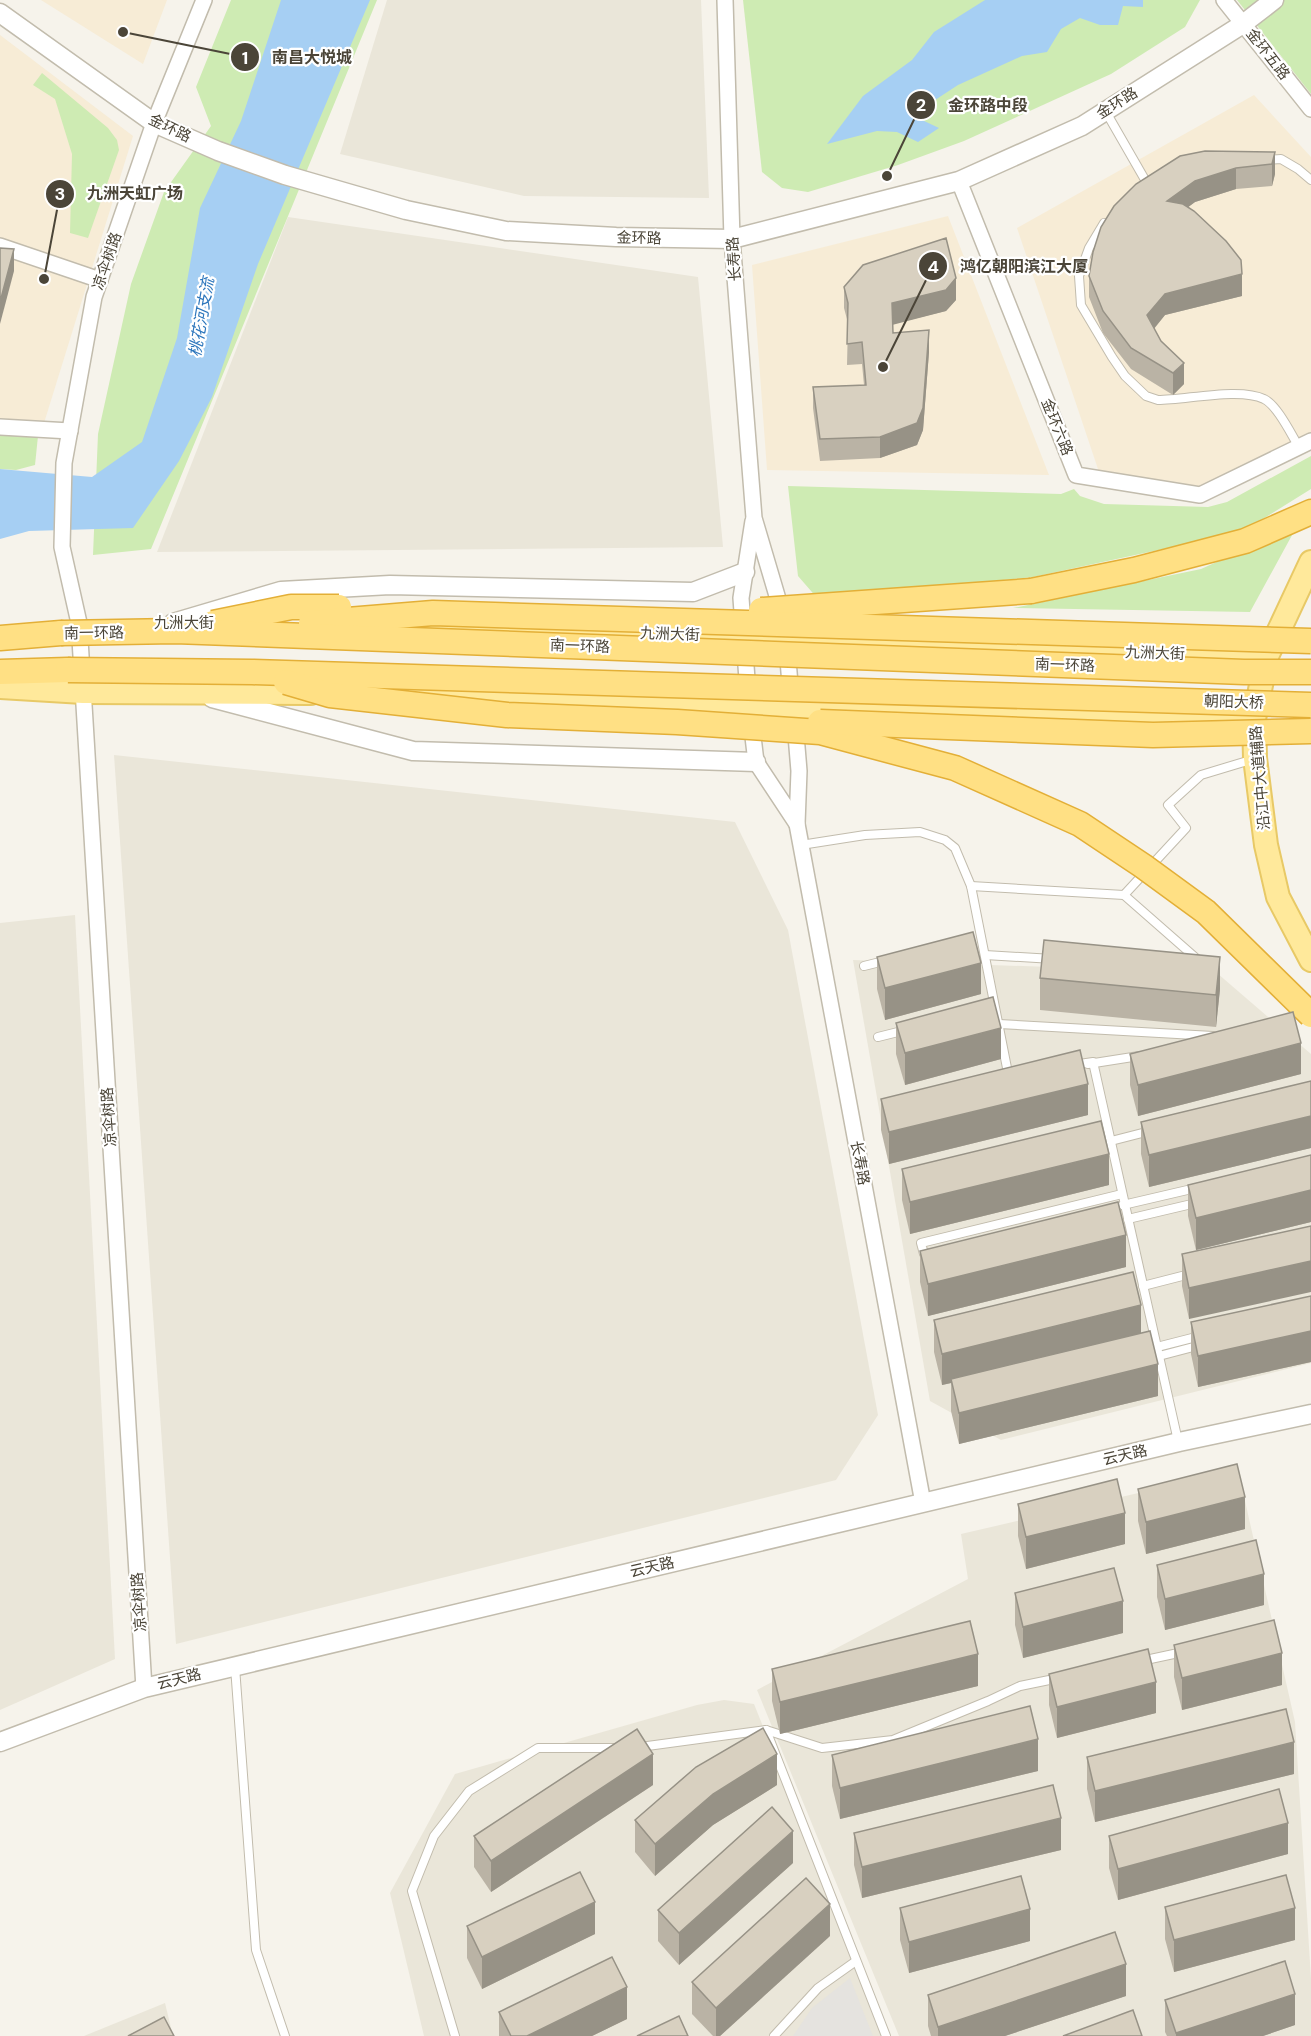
<svg xmlns="http://www.w3.org/2000/svg" width="1311" height="2036" font-family="'DM Sans','Noto Sans SC',sans-serif">
<style>
.residential{fill:#eae6d9}
.commercial{fill:#f7ecd6}
.green{fill:#ceebb3}
.parking{fill:#e5e3df}
.water{fill:#a6cff3}
.lines{fill:none;stroke-linecap:round;stroke-linejoin:round}
.service-casing{stroke:#c2bcad;stroke-width:10}
.minor-casing{stroke:#c2bcad;stroke-width:18}
.tertiary-casing{stroke:#c2bcad;stroke-width:21}
.primary-casing{stroke:#e8c966;stroke-width:26}
.trunk-casing{stroke:#e3af37;stroke-width:27}
.service{stroke:#fff;stroke-width:8}
.minor{stroke:#fff;stroke-width:15}
.tertiary{stroke:#fff;stroke-width:18}
.primary{stroke:#ffe99b;stroke-width:22}
.trunk{stroke:#ffe084;stroke-width:24}
.trunk-bridge-casing{stroke:#e3af37;stroke-width:27;stroke-linecap:butt}
.trunk-bridge{stroke:#ffe084;stroke-width:24}
.wall{fill:#bab3a5}
.shaded-wall{fill:#979286}
.building{fill:#d8d0c0;stroke:#979286;stroke-width:1.5}
.labels{text-anchor:middle;stroke-width:4.5;stroke-linejoin:round;paint-order:stroke}
.street-label{font-size:15px;fill:#4b4538;stroke:#fff}
.water-label{font-size:16px;font-style:italic;fill:#2c76bc;stroke:#fff}
.leader{fill:none;stroke:#4b4538;stroke-width:2}
.callout-dot{fill:#4b4538;stroke:#fff;stroke-width:2}
.mark-label{font-size:18px;text-anchor:middle;font-weight:bold;fill:#fff}
.callout-label{font-size:16px;text-anchor:middle;font-weight:bold;fill:#4b4538;stroke:#fff;stroke-width:4.5;stroke-linejoin:round;paint-order:stroke}
</style>
<rect width="100%" height="100%" fill="#f6f3eb"/>
<g class="residential">
<polygon points="387,0 701,0 709,198 524,196 340,154"/>
<polygon points="288,217 698,277 723,547 157,552"/>
<polygon points="114,755 735,822 788,930 878,1415 836,1480 176,1644"/>
<polygon points="75,915 115,1659 0,1710 0,923"/>
<polygon points="853,960 1217,973 1311,1054 1311,1363 1001,1440 930,1401"/>
<polygon points="1238,1470 1295,1722 1311,1979 1311,2036 899,2036 757,1690 968,1579 961,1534"/>
<polygon points="724,1700 754,1704 887,2036 424,2036 390,1893 455,1774 697,1705"/>
<polygon points="165,2003 173,2036 84,2036"/>
</g>
<g class="commercial">
<polygon points="41,0 167,0 143,64"/>
<polygon points="0,35 133,136 44,423 0,421"/>
<polygon points="1254,95 1311,157 1311,435 1217,496 1099,472 1017,228"/>
<polygon points="948,216 1049,475 767,470 752,265"/>
</g>
<g class="green">
<polygon points="231,0 377,0 151,549 93,555 98,434 131,284 164,192 211,126 196,87"/>
<polygon points="743,0 1200,0 1185,27 1111,74 964,141 898,165 808,192 782,188 762,172"/>
<polygon points="1237,0 1311,0 1311,94"/>
<polygon points="42,73 108,128 117,140 119,150 88,238 70,233 72,154 55,99 33,85"/>
<polygon points="0,435 38,436 35,465 16,470 0,469"/>
<polygon points="1311,456 1311,489 1242,532 1033,577 818,599 798,576 788,486 1061,494 1074,489 1080,496 1104,504 1208,507 1227,502"/>
<polygon points="1297,526 1250,612 1013,608 1201,569"/>
</g>
<polygon class="parking" points="850,1978 873,2036 793,2036 812,2008"/>
<g class="water">
<polygon points="281,0 370,0 258,264 212,397 179,461 133,528 29,531 0,539 0,469 92,477 142,442 177,338 200,208 241,121"/>
<polygon points="985,0 1143,0 1143,7 1123,6 1118,25 1100,25 1080,18 1061,29 1047,52 1022,56 958,85 932,102 922,120 939,128 918,142 897,132 877,131 827,144 863,96 912,60 934,32"/>
</g>
<g class="lines">
<defs>
<g id="service">
<polyline points="1106,112 1148,185"/>
<polyline points="1265,160 1281,159 1298,169 1311,180"/>
<path d="M1104 223 1089 248 1079 276 1081 305 1112 357 1125 376 1146 396 1158 400C1186 400 1240 387 1264 399 1277 405 1291 434 1299 447"/>
<polyline points="801,845 865,835 920,832 945,840 955,848 971,886 1008,1073 1011,1073"/>
<polyline points="971,886 1124,895 1186,828 1168,805 1201,775 1254,759"/>
<polyline points="1124,895 1197,959"/>
<polyline points="985,955 1053,959"/>
<polyline points="864,966 884,961"/>
<polyline points="999,1024 1213,1036"/>
<polyline points="878,1037 906,1030"/>
<polyline points="1088,1064 1139,1056"/>
<polyline points="1073,1065 1093,1062 1178,1441"/>
<polyline points="1111,1141 1150,1131"/>
<polyline points="1123,1205 1196,1188"/>
<polyline points="1128,1219 1196,1203"/>
<polyline points="927,1253 924,1254 921,1243 1122,1194"/>
<polyline points="1143,1286 1190,1274"/>
<polyline points="1153,1348 1200,1336"/>
<polyline points="1159,1356 1201,1345"/>
<polyline points="1141,1661 1183,1652"/>
<polyline points="235,1667 256,1950 285,2036"/>
<polyline points="766,1730 886,2036"/>
<polyline points="640,1747 766,1730 822,1748 893,1740 988,1701 1020,1686 1059,1678"/>
<polyline points="455,2036 412,1891 434,1836 469,1791 538,1748 617,1748"/>
<polyline points="774,2036 818,1988 856,1961"/>
</g>
<g id="minor">
<polyline points="725,0 732,239 754,518 783,616"/>
<polyline points="1224,0 1311,109"/>
<polyline points="959,181 1076,475 1200,495 1311,441"/>
<polyline points="0,246 100,280"/>
<polyline points="0,427 70,431"/>
<polyline points="787,648 791,696"/>
<polyline points="748,693 741,598 753,521"/>
<polyline points="751,720 756,762 797,824"/>
<polyline points="795,723 799,771 797,824 923,1503"/>
<polyline points="144,1688 79,623 62,547 64,463 94,297 154,123 204,0"/>
</g>
<g id="tertiary">
<polyline points="0,13 154,123 218,151 285,175 406,210 506,231 616,237 732,239 959,181 1082,126 1243,24 1274,0"/>
<polyline points="173,623 281,591 390,585 693,592 745,572"/>
<polyline points="212,698 413,751 756,762"/>
<polyline points="0,1742 144,1688 1179,1442 1311,1414"/>
</g>
<g id="primary">
<polyline points="1311,562 1267,656 1254,719 1255,758 1266,845 1278,897 1311,960"/>
<polyline points="378,626 743,636 898,645 1267,656"/>
<polyline points="0,687 83,692 311,693"/>
<polyline points="419,695 749,709 872,708 1254,719"/>
</g>
<g id="trunk">
<polyline points="1031,591 1134,570 1245,541 1311,512"/>
<polyline points="0,638 61,633"/>
<polyline points="0,672 68,670"/>
</g>
</defs>
<use href="#service" class="service-casing"/>
<use href="#minor" class="minor-casing"/>
<use href="#tertiary" class="tertiary-casing"/>
<use href="#primary" class="primary-casing"/>
<use href="#trunk" class="trunk-casing"/>
<use href="#service" class="service"/>
<use href="#minor" class="minor"/>
<use href="#tertiary" class="tertiary"/>
<use href="#primary" class="primary"/>
<use href="#trunk" class="trunk"/>
<defs>
<g id="trunk-bridge">
<polyline points="761,610 1031,591"/>
<polyline points="213,623 291,607 339,607"/>
<polyline points="311,623 433,613 1311,641"/>
<polyline points="61,633 175,631 1244,672 1311,672"/>
<polyline points="68,670 252,672 1311,705"/>
<polyline points="286,682 330,695 507,715 677,722 820,732 955,768 1080,824 1143,866 1206,912 1311,1015"/>
<polyline points="820,722 1153,735 1311,731"/>
</g>
</defs>
<use href="#trunk-bridge" class="trunk-bridge-casing"/>
<use href="#trunk-bridge" class="trunk-bridge"/>
</g>
<g class="wall">
<polygon points="1275,152 1275,174 1272,186 1236,189 1195,202 1188,207 1242,296 1165,315 1154,329 1184,384 1173,395 1131,369 1103,333 1089,297 1089,276 1180,156"/>
<polygon points="844,287 956,300 946,311 893,324 893,333 929,352 923,430 917,445 880,458 820,461 813,408 813,387 864,385 862,364 847,365 848,323 844,308"/>
<polygon points="877,957 981,994 885,1020 877,989"/>
<polygon points="1040,978 1220,989 1216,1027 1040,1010"/>
<polygon points="896,1023 1001,1059 905,1085 896,1054"/>
<polygon points="1130,1054 1301,1074 1138,1116 1130,1085"/>
<polygon points="1311,1081 1311,1148 1149,1187 1141,1154 1141,1122"/>
<polygon points="881,1099 1088,1115 889,1164 881,1130"/>
<polygon points="1311,1155 1311,1222 1196,1250 1188,1216 1188,1185"/>
<polygon points="902,1169 1109,1185 910,1234 902,1200"/>
<polygon points="1311,1226 1189,1319 1182,1286 1182,1254"/>
<polygon points="920,1251 1126,1267 928,1316 920,1282"/>
<polygon points="1311,1296 1311,1362 1198,1387 1191,1354 1191,1322"/>
<polygon points="934,1320 1141,1333 1158,1396 959,1444 951,1411 951,1383 942,1385 934,1352"/>
<polygon points="1138,1489 1245,1529 1146,1554 1138,1521"/>
<polygon points="1018,1504 1125,1544 1026,1569 1018,1536"/>
<polygon points="1157,1565 1264,1605 1165,1630 1157,1597"/>
<polygon points="1015,1593 1123,1633 1023,1658 1015,1625"/>
<polygon points="1174,1645 1282,1685 1182,1710 1174,1677"/>
<polygon points="772,1669 978,1686 780,1734 772,1701"/>
<polygon points="1049,1674 1156,1713 1057,1738 1049,1705"/>
<polygon points="832,1755 1038,1771 840,1819 832,1786"/>
<polygon points="1087,1757 1294,1774 1095,1822 1087,1789"/>
<polygon points="653,1785 491,1892 474,1867 474,1836"/>
<polygon points="777,1785 713,1825 655,1876 635,1852 635,1820"/>
<polygon points="854,1833 1061,1850 862,1898 854,1865"/>
<polygon points="1109,1836 1288,1854 1118,1900 1109,1868"/>
<polygon points="793,1863 679,1965 658,1941 658,1910"/>
<polygon points="1165,1907 1295,1940 1174,1972 1165,1939"/>
<polygon points="900,1908 1030,1941 909,1973 900,1940"/>
<polygon points="467,1926 595,1934 482,1989 467,1958"/>
<polygon points="830,1936 720,2036 713,2036 692,2014 692,1982"/>
<polygon points="928,1995 1126,1996 1005,2036 931,2036 928,2026"/>
<polygon points="1165,2000 1295,2025 1263,2036 1167,2036 1165,2032"/>
<polygon points="499,2012 627,2019 592,2036 499,2036"/>
</g>
<g class="shaded-wall">
<polygon points="1275,152 1275,174 1272,186 1272,164"/>
<polygon points="1236,168 1236,189 1195,202 1167,223 1167,201 1195,181"/>
<polygon points="14,249 14,271 0,324 0,302"/>
<polygon points="1242,274 1242,296 1165,315 1147,337 1147,315 1165,294"/>
<polygon points="956,278 956,300 946,311 892,325 892,303"/>
<polygon points="929,330 929,352 923,430 917,445 880,458 880,437"/>
<polygon points="1184,363 1184,384 1173,395 1173,373"/>
<polygon points="1220,957 1220,989 1216,1027 1216,995"/>
<polygon points="981,963 981,994 885,1020 885,988"/>
<polygon points="1001,1028 1001,1059 905,1085 905,1053"/>
<polygon points="1301,1043 1301,1074 1138,1116 1138,1085"/>
<polygon points="1088,1084 1088,1115 889,1164 889,1132"/>
<polygon points="1311,1116 1311,1148 1149,1187 1149,1155"/>
<polygon points="1109,1154 1109,1185 910,1234 910,1202"/>
<polygon points="1311,1190 1311,1222 1196,1250 1196,1218"/>
<polygon points="1126,1235 1126,1267 928,1316 928,1284"/>
<polygon points="1311,1261 1311,1292 1189,1319 1189,1288"/>
<polygon points="1141,1305 1141,1337 951,1379 951,1383 942,1385 942,1354"/>
<polygon points="1311,1331 1311,1362 1198,1387 1198,1356"/>
<polygon points="1158,1364 1158,1396 959,1444 959,1413"/>
<polygon points="1245,1497 1245,1529 1146,1554 1146,1522"/>
<polygon points="1125,1513 1125,1544 1026,1569 1026,1537"/>
<polygon points="1264,1574 1264,1605 1165,1630 1165,1599"/>
<polygon points="1123,1601 1123,1633 1023,1658 1023,1627"/>
<polygon points="1282,1653 1282,1685 1182,1710 1182,1678"/>
<polygon points="978,1654 978,1686 780,1734 780,1702"/>
<polygon points="1156,1682 1156,1713 1057,1738 1057,1707"/>
<polygon points="1038,1739 1038,1771 840,1819 840,1788"/>
<polygon points="1294,1742 1294,1774 1095,1822 1095,1791"/>
<polygon points="653,1754 653,1785 491,1892 491,1861"/>
<polygon points="777,1754 777,1785 713,1825 655,1876 655,1844 713,1794"/>
<polygon points="1061,1818 1061,1850 862,1898 862,1867"/>
<polygon points="1288,1823 1288,1854 1118,1900 1118,1869"/>
<polygon points="793,1831 793,1863 679,1965 679,1933"/>
<polygon points="595,1902 595,1934 482,1989 482,1957"/>
<polygon points="830,1904 830,1936 720,2036 716,2036 716,2008"/>
<polygon points="1295,1908 1295,1940 1174,1972 1174,1940"/>
<polygon points="1030,1909 1030,1941 909,1973 909,1942"/>
<polygon points="1126,1964 1126,1996 1005,2036 938,2036 938,2027"/>
<polygon points="627,1987 627,2019 592,2036 527,2036"/>
<polygon points="1295,1994 1295,2025 1263,2036 1176,2036 1176,2033"/>
</g>
<g class="building">
<polygon points="1205,151 1275,152 1272,164 1236,168 1195,181 1167,201 1183,204 1194,211 1226,241 1241,260 1242,274 1165,294 1147,315 1161,341 1184,363 1173,373 1131,348 1103,311 1089,276 1093,252 1101,227 1114,206 1136,184 1180,156"/>
<polygon points="946,238 956,278 946,290 892,303 893,333 929,330 923,408 917,423 880,437 820,439 813,387 866,385 862,342 847,344 848,303 844,287 863,265"/>
<polygon points="0,248 14,249 0,302"/>
<polygon points="973,932 981,963 885,988 877,957"/>
<polygon points="1044,940 1220,957 1216,995 1040,978"/>
<polygon points="993,997 1001,1028 905,1053 896,1023"/>
<polygon points="1293,1012 1301,1043 1138,1085 1130,1054"/>
<polygon points="1080,1050 1088,1084 889,1132 881,1099"/>
<polygon points="1311,1081 1311,1116 1149,1155 1141,1122"/>
<polygon points="1101,1121 1109,1154 910,1202 902,1169"/>
<polygon points="1311,1155 1311,1190 1196,1218 1188,1185"/>
<polygon points="1118,1202 1126,1235 928,1284 920,1251"/>
<polygon points="1311,1226 1311,1261 1189,1288 1182,1254"/>
<polygon points="1133,1272 1141,1305 942,1354 934,1320"/>
<polygon points="1311,1296 1311,1331 1198,1356 1191,1322"/>
<polygon points="1150,1331 1158,1364 959,1413 951,1379"/>
<polygon points="1237,1464 1245,1497 1146,1522 1138,1489"/>
<polygon points="1117,1479 1125,1513 1026,1537 1018,1504"/>
<polygon points="1256,1540 1264,1574 1165,1599 1157,1565"/>
<polygon points="1114,1568 1123,1601 1023,1627 1015,1593"/>
<polygon points="1274,1620 1282,1653 1182,1678 1174,1645"/>
<polygon points="970,1621 978,1654 780,1702 772,1669"/>
<polygon points="1148,1649 1156,1682 1057,1707 1049,1674"/>
<polygon points="1030,1706 1038,1739 840,1788 832,1755"/>
<polygon points="1286,1709 1294,1742 1095,1791 1087,1757"/>
<polygon points="763,1728 777,1754 713,1794 655,1844 635,1820 696,1767"/>
<polygon points="637,1729 653,1754 491,1861 474,1836"/>
<polygon points="1053,1785 1061,1818 862,1867 854,1833"/>
<polygon points="1279,1789 1288,1823 1118,1869 1109,1836"/>
<polygon points="772,1807 793,1831 679,1933 658,1910"/>
<polygon points="580,1872 595,1902 482,1957 467,1926"/>
<polygon points="1286,1875 1295,1908 1174,1940 1165,1907"/>
<polygon points="1021,1876 1030,1909 909,1942 900,1908"/>
<polygon points="806,1878 830,1904 716,2008 692,1982"/>
<polygon points="1115,1932 1126,1964 938,2027 928,1995"/>
<polygon points="612,1957 627,1987 527,2036 511,2036 499,2012"/>
<polygon points="1285,1961 1295,1994 1176,2033 1165,2000"/>
<polygon points="1133,2010 1142,2036 1063,2036"/>
<polygon points="679,2016 688,2036 637,2036"/>
<polygon points="164,2017 174,2036 128,2036"/>
</g>
<g class="labels">
<g class="street-label">
<text transform="translate(1268 54) rotate(52)" y="5">金环五路</text>
<text transform="translate(1117 103) rotate(-32)" y="5">金环路</text>
<text transform="translate(170 128) rotate(26)" y="5">金环路</text>
<text transform="translate(639 238) rotate(1)" y="5">金环路</text>
<text transform="translate(734 259) rotate(-94)" y="5">长寿路</text>
<text transform="translate(107 261) rotate(-71)" y="5">凉伞树路</text>
<text transform="translate(1057 427) rotate(68)" y="5">金环六路</text>
<text x="184" y="628">九洲大街</text>
<text transform="translate(94 633) rotate(-1)" y="5">南一环路</text>
<text transform="translate(670 634) rotate(2)" y="5">九洲大街</text>
<text transform="translate(580 646) rotate(2)" y="5">南一环路</text>
<text transform="translate(1155 653) rotate(2)" y="5">九洲大街</text>
<text transform="translate(1065 665) rotate(2)" y="5">南一环路</text>
<text transform="translate(1234 702) rotate(2)" y="5">朝阳大桥</text>
<text transform="translate(1260 778) rotate(-95)" y="5">沿江中大道辅路</text>
<text transform="translate(109 1117) rotate(-94)" y="5">凉伞树路</text>
<text transform="translate(860 1163) rotate(79)" y="5">长寿路</text>
<text transform="translate(1125 1455) rotate(-13)" y="5">云天路</text>
<text transform="translate(652 1567) rotate(-13)" y="5">云天路</text>
<text transform="translate(139 1602) rotate(-94)" y="5">凉伞树路</text>
<text transform="translate(179 1679) rotate(-14)" y="5">云天路</text>
</g>
<g class="water-label">
<text transform="translate(201 317) rotate(-80)" y="6">桃花河支流</text>
</g>
</g>
<path class="leader" d="M123 32L245 57M887 176L921 105M44 279L60 194M883 367L933 266"/>
<g class="callout-dot">
<circle cx="123" cy="32" r="6"/>
<circle cx="887" cy="176" r="6"/>
<circle cx="44" cy="279" r="6"/>
<circle cx="883" cy="367" r="6"/>
<circle cx="245" cy="57" r="15"/>
<circle cx="921" cy="105" r="15"/>
<circle cx="60" cy="194" r="15"/>
<circle cx="933" cy="266" r="15"/>
</g>
<g class="mark-label">
<text x="245" y="64">1</text>
<text x="921" y="111">2</text>
<text x="60" y="200">3</text>
<text x="933" y="273">4</text>
</g>
<g class="callout-label">
<text x="312" y="63">南昌大悦城</text>
<text x="988" y="111">金环路中段</text>
<text x="135" y="199">九洲天虹广场</text>
<text x="1024" y="272">鸿亿朝阳滨江大厦</text>
</g>
</svg>
